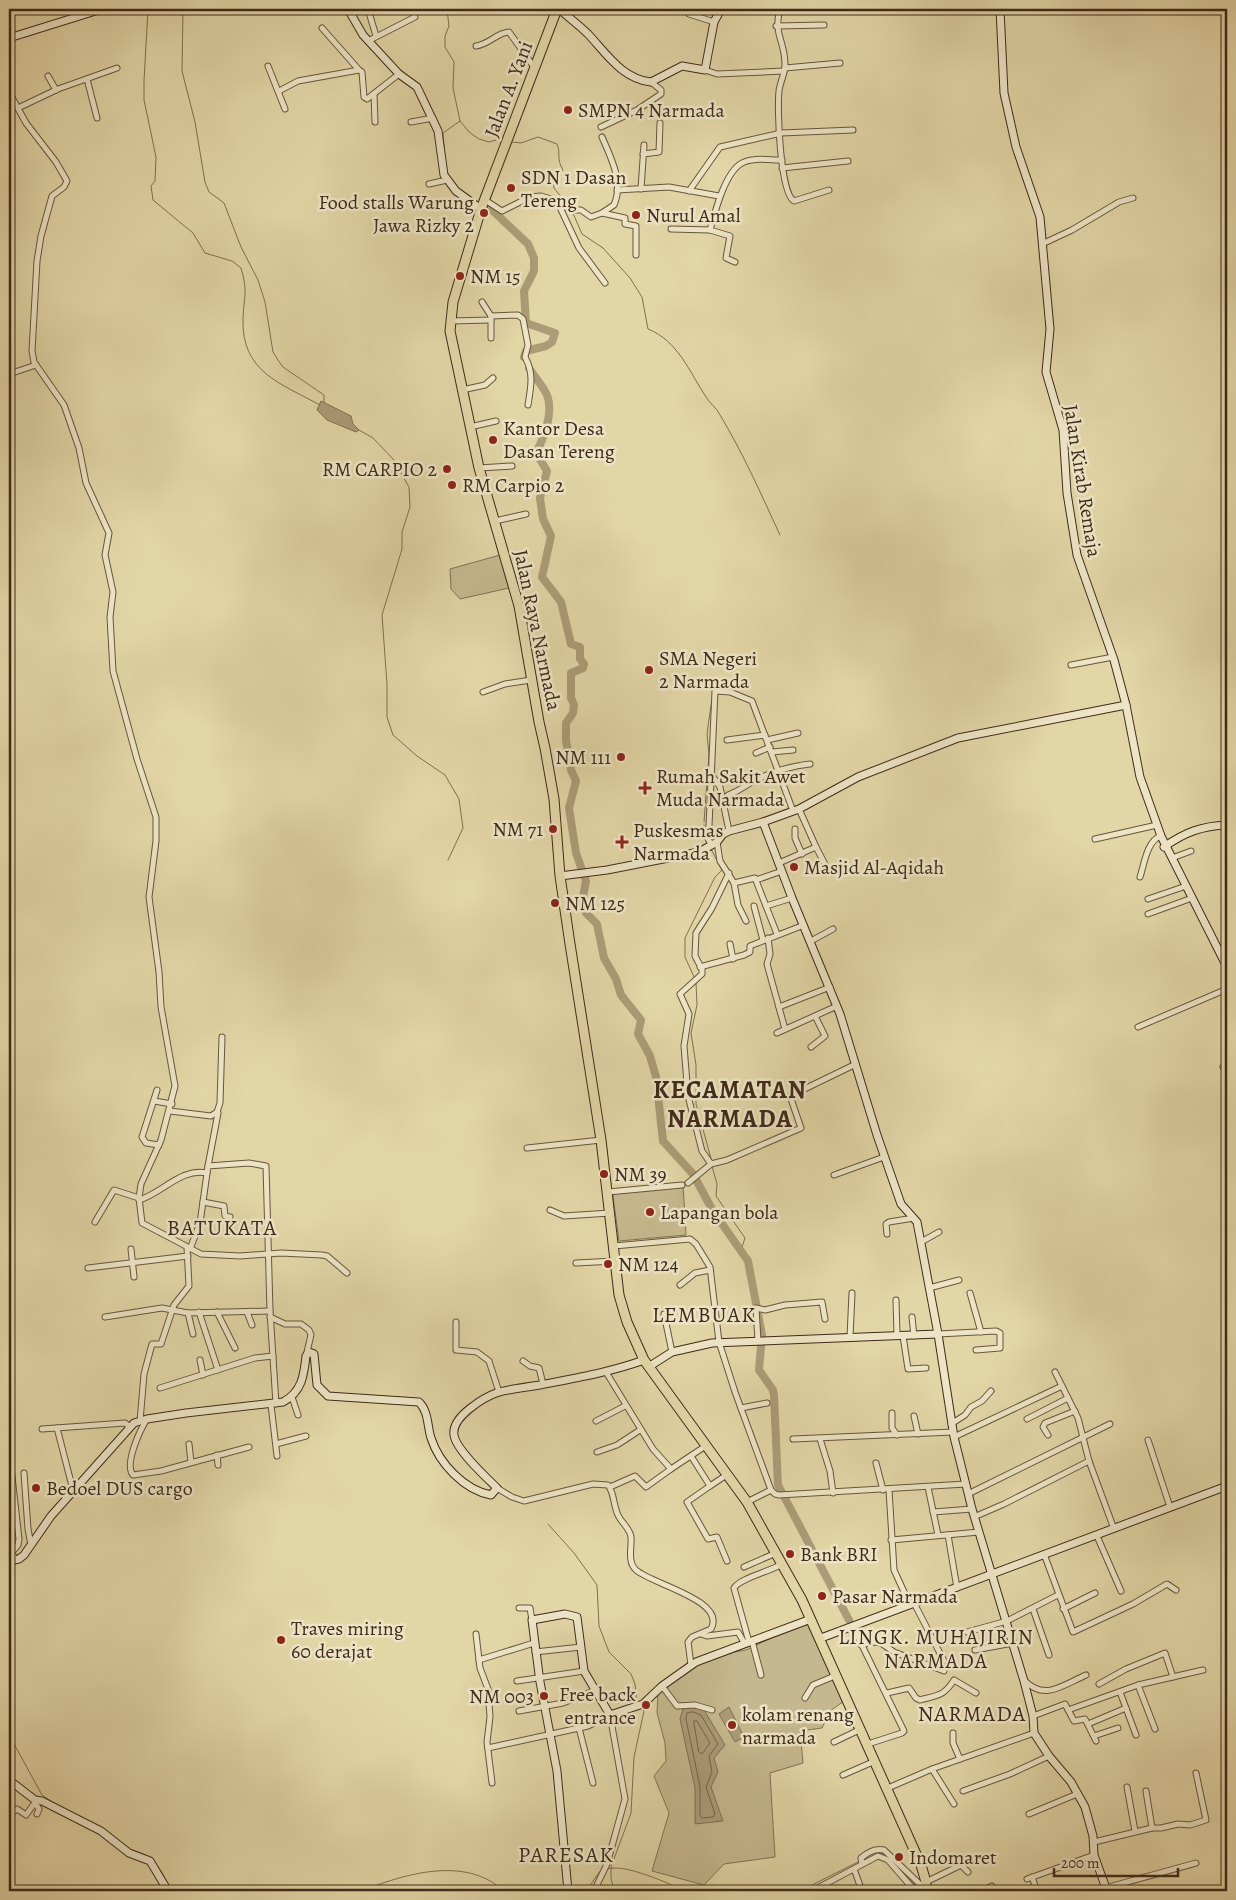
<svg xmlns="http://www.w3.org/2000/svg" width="1236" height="1900" font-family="Alegreya,serif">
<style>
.green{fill:#c6b88e;stroke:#837154}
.water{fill:#ab9b76;stroke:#806e51}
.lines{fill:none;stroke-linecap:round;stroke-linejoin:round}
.shore{stroke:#766248;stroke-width:1}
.stream{stroke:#806e51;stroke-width:1}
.river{stroke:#ab9b76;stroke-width:8}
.street-casing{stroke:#68553d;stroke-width:7}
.secondary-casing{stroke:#402a1a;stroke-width:9}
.highway-casing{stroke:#402a1a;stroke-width:11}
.street{stroke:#ece4c5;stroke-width:5}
.secondary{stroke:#ece4c5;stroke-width:7}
.highway{stroke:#e2d5a6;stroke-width:9}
.poi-dot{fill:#8f2418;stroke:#ece4c5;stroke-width:2}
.labels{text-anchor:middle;stroke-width:5;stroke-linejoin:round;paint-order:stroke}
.street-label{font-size:20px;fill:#402a1a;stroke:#ece4c5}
.poi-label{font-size:20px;fill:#402a1a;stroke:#ece4c5;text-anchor:start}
.neighbourhood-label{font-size:21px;letter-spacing:1px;fill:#402a1a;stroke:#ece4c5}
.quarter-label{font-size:22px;letter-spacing:1px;fill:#402a1a;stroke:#ece4c5}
.district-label{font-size:25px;font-weight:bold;letter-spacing:1px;fill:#402a1a;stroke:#ece4c5}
</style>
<rect width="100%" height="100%" fill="#e2d5a6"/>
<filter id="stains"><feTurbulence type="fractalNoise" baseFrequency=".004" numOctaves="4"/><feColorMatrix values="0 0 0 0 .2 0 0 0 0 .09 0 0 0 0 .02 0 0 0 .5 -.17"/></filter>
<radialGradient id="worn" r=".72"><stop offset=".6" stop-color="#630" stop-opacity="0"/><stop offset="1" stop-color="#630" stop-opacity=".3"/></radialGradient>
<g class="green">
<polygon points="500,555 509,588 460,599 451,589 450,569"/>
<polygon points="683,1185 686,1235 619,1241 612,1189"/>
<polygon points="811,1619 847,1699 830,1711 822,1728 800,1731 803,1763 770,1773 775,1857 724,1864 704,1885 652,1871 669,1813 654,1776 666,1761 665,1743 657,1713 658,1691 690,1666 718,1655 746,1650"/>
</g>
<g class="water">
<polygon points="321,401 351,416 353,424 359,430 356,432 327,420 317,410"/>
<polygon points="694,1707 704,1710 725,1745 714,1758 718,1772 711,1787 723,1821 695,1824 695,1788 680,1719 683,1709"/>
<polygon points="729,1707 744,1737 735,1742 719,1714"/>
</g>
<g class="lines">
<g class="shore">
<polygon points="694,1712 701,1715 718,1744 709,1756 712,1772 706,1787 715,1814 713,1817 702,1818 700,1816 700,1787 686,1719 687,1713"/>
<polygon points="694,1721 697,1721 710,1743 702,1754 699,1752"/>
</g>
<g class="stream">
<path d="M148 9 144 81V100L156 157 155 181 151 186 153 200 193 233 205 253 232 261 241 268C248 291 244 296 243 318 241 372 280 383 320 405"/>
<polyline points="183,9 182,71 195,122 205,182 209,192 224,203 241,247 258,280 265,302 273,352 278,360 283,367 324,395 324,402"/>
<polyline points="447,9 449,26 445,36 445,47 454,62 453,88 460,121 469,132 479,139 489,142 503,138"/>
<path d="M512 142 521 143 538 137 557 144C561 153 556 159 563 170L553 179 554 188 570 208"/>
<polyline points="445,158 443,133 460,121"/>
<path d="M572 211 582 234 603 248 630 278 642 297 648 329C678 341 689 371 706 397 710 404 717 408 720 415 743 453 761 494 780 535"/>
<polyline points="359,430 373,438 393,459 409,487 410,507 402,532 402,549 382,615 387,684 387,717 393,735 417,756 445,775 459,799 463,828 448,860"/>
<polyline points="704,822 709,755 707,734 711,705"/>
<polyline points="704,825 704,834"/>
<polyline points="695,979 685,957 685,938 715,877 722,870 711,849"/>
<polyline points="696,983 697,1005 691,1033 696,1065 696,1104 712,1162"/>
<polyline points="712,1166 717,1184 716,1196 745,1238 741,1250"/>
<polyline points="548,1524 574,1553 597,1585 599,1626 609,1652 631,1674 635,1684 637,1704"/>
<polyline points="9,1739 13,1742 42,1795 55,1804"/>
<polyline points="92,1823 114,1837"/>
<path d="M129 1849C153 1856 156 1861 168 1884"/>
<polyline points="871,1854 879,1852 886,1855"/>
<path d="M607 1869C626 1863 668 1884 687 1891"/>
<polyline points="903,1872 921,1891"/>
<path d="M361 1891C405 1874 465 1855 504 1891"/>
<polyline points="586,1891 601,1870"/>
<polyline points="614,1891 611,1878 611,1867 631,1813 634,1757 644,1711 642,1708"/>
<polyline points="800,1891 860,1861"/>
</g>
<g class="river">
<polyline points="489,207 528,244 534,258 534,271 524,291 526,323 555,333 552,342 546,346 526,351 524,357"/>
<path d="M529 368C534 376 543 386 547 395 554 413 544 437 536 453L547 471 540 498 543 519 551 536 542 577 561 602 571 644 580 647V659L584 664 583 668 571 673V698L574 705 573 713 566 723V740L571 770 576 781 569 808 576 853 586 881 582 902 586 913 597 924 604 958 616 979 621 995 641 1020 638 1034 650 1056 656 1077 663 1141 693 1174 713 1211 748 1261 762 1335 759 1370 773 1390 774 1396 778 1485 849 1620"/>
</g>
<defs>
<g id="street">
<polyline points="368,9 376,36"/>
<path d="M780 9C773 35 785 40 785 65 785 74 780 82 779 91 777 109 780 193 794 201L829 190"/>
<polyline points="689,14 714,22"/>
<polyline points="776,26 824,25"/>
<polyline points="322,28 359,70"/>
<polyline points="368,41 415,17 413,9"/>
<path d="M476 46C490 44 496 33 509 32L534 67"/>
<polyline points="268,66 285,109"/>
<polyline points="785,68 840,63"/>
<polyline points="705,70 717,74 784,71"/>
<polyline points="48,76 56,90"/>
<polyline points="87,79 97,118"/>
<polyline points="279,91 298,81 359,70 362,72 364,97 367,99 399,74"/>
<polyline points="9,92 26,123 56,162 67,181 64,187 52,196 41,236 37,261 32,351 34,362 64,405 79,448 86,483 109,533 105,555 113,592 110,617 113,671 137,759 156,817 156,841 149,897 159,972 161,1007 175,1086 161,1140 141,1184 139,1198 142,1223 201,1254 240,1256 281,1253 322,1255 327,1256 347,1273"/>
<polyline points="374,94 375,122"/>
<polyline points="18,108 58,89 117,68"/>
<polyline points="411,122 433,118"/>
<polyline points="601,127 637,110 661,94 661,90 651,82"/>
<polyline points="643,154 659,152 660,123"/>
<polyline points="782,168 848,161"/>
<polyline points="429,184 447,180"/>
<polyline points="641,189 644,145"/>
<polyline points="617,190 669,187 719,196"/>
<polyline points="689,191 720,147 781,133 853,130"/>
<path d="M485 200 502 211 530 197 541 196 557 201 570 210H581L591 217 602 213 614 205C624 182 611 158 602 137"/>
<polyline points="557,201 579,248 605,283"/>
<polyline points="602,213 625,218 625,224 636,226 636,255"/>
<polyline points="671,229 710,230 730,236 726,258 735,262"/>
<path d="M710 230C715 212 725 172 742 163 753 157 769 160 782 160"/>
<polyline points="1042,244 1072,230 1119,202 1133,198"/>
<polyline points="482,302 491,316 491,338"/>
<path d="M491 316 518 315 523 319 528 345 525 357C534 373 531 387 528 405"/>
<polyline points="450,321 491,320"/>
<polyline points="9,374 36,365"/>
<polyline points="462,390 485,385 493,378"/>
<polyline points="470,427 496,421"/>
<polyline points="479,468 512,466"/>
<polyline points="495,521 526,514"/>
<polyline points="1071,665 1113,657"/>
<polyline points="483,692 505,684 531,680"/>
<polyline points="727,740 765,735"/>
<polyline points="767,740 798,733"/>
<polyline points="772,752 793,750"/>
<polyline points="756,753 770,747"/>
<polyline points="711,774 720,787 729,831"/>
<path d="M728 795C740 791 743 787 752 782 769 773 791 766 810 764"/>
<polyline points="795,829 795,838 802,854"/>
<polyline points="1095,839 1157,825"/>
<polyline points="717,842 720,861 734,883 755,878 777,934"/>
<polyline points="712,846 706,835 709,826 715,691 730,692 752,701 793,811"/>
<polyline points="816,847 828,870"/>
<polyline points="1172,858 1191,851"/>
<polyline points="779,863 816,847 799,809"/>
<path d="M1140 877C1144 865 1147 840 1161 836"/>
<polyline points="756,880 782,871"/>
<polyline points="734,883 738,905 746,921"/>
<polyline points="1148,899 1186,886"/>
<polyline points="754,906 763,940"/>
<polyline points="766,906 792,898"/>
<polyline points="1148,914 1192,898"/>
<polyline points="768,938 770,954 767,964 785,1029"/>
<polyline points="811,941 833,929"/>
<polyline points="730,944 733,959"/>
<polyline points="700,967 744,955 750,952 750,946 804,925"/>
<polyline points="779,1007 830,987"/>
<polyline points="1138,1027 1227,989"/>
<polyline points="777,1033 837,1006"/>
<polyline points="811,1047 825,1036 815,1016"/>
<polyline points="1223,1067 1227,1065"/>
<polyline points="157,1090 142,1137 146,1143 159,1145"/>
<polyline points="154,1101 172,1104"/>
<polyline points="170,1111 211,1116 217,1112 220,1103 222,1037"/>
<polyline points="527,1148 601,1140"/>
<polyline points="711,1164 727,1160 801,1128 790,1096 856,1064"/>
<polyline points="208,1166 218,1113"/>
<polyline points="834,1175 884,1157"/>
<polyline points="688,1183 711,1164 702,1151 688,1096 684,1046 689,1014 680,994 702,974 702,969 695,956 696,933 712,908 729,873"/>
<polyline points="608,1192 682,1185"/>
<path d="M139 1200C161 1194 182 1167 207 1173"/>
<polyline points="203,1202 224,1206 225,1216 230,1217"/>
<polyline points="550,1210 564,1216 610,1213"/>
<polyline points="95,1222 114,1190 139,1198"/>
<polyline points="887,1234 886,1224 889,1222 914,1218"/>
<polyline points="921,1242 939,1232"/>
<polyline points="614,1246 690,1239 696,1244 710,1267 719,1342 735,1392 771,1490 747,1502"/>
<polyline points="131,1249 134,1277"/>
<polyline points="190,1249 200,1223 208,1166 249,1163 266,1166 270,1311 276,1404"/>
<polyline points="576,1263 615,1261"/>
<polyline points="88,1268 188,1256"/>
<polyline points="680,1285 695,1273 710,1270"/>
<polyline points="929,1288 959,1280"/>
<polyline points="970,1293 981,1332"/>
<polyline points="896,1300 897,1335"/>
<polyline points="199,1312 218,1370"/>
<polyline points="217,1312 235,1348"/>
<polyline points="247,1312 252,1325"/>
<polyline points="664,1314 672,1352"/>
<polyline points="105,1317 162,1308 188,1313"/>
<polyline points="270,1317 285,1324 301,1324 309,1330 311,1335 306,1356"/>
<polyline points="912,1317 914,1336"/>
<polyline points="456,1322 456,1350 477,1352 489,1361 499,1392"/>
<polyline points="193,1334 188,1313 270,1311"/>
<polyline points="938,1334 996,1331 1000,1333 1000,1348 976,1350"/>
<polyline points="903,1336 908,1369 926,1368"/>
<polyline points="850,1337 852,1293"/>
<polyline points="758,1341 756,1308 765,1310 785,1305 822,1302 825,1319"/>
<polyline points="200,1360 203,1375"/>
<polyline points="523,1361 530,1366 539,1368 543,1384"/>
<polyline points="606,1372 653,1449 671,1469 646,1487 635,1476 610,1487"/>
<polyline points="1055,1372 1062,1386"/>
<polyline points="160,1388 255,1358 273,1356"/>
<polyline points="292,1397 298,1415"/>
<polyline points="271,1405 277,1456"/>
<polyline points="741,1408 767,1403"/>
<polyline points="892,1413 892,1428 897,1435"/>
<polyline points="914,1416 918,1434"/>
<path d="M147 1419C140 1430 124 1464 133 1475L161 1471 249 1447"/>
<polyline points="1027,1419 1068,1398"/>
<polyline points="140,1421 144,1374 152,1344 161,1344 174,1305 189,1286 187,1247"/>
<polyline points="596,1421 625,1406"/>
<polyline points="951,1424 965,1415 971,1407 982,1401 991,1391"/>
<polyline points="57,1428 73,1490"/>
<polyline points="42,1429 125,1423 130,1427"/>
<polyline points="1048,1435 1043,1427 1045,1423 1075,1411"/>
<polyline points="954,1437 1062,1386 1078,1418 1089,1461 1114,1529"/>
<polyline points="793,1439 953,1432"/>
<polyline points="820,1439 830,1471 833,1493"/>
<polyline points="1148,1440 1170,1507"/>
<polyline points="189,1444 191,1462"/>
<polyline points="276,1444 306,1436"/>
<polyline points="9,1450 19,1539 18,1545 12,1552 15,1560"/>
<polyline points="597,1452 617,1445 640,1430"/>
<polyline points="217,1455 218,1465"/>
<polyline points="691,1456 710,1486 687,1502 708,1539 717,1537 727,1561"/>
<polyline points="876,1463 883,1490"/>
<polyline points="671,1469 707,1445"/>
<polyline points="24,1473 28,1529 31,1545"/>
<polyline points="710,1486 728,1474"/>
<polyline points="928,1487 938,1535"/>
<path d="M497 1488 512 1497 524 1501 593 1484 608 1485C615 1494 613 1507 619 1517 623 1524 630 1529 631 1537 632 1547 627 1562 636 1570 651 1584 727 1600 711 1629L692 1637 688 1642 691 1665"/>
<polyline points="771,1490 775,1494 779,1495 966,1484"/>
<polyline points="889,1490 894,1570 910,1605"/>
<polyline points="968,1494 1110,1424"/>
<polyline points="933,1512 972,1509"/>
<polyline points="974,1517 1004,1504 1089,1461"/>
<polyline points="948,1535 957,1588"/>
<polyline points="1097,1536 1121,1591"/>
<polyline points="891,1540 979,1532"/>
<polyline points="1044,1554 1073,1632 1133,1604 1167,1584 1176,1590"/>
<polyline points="744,1567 776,1553"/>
<polyline points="914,1603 944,1661"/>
<polyline points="519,1608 530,1608 532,1620"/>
<polyline points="1033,1609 1049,1655"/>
<polyline points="1063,1609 1095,1593"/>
<polyline points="853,1627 904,1731 902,1733 868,1744"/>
<polyline points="967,1632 1007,1621 1058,1595"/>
<polyline points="476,1634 480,1668 488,1689 490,1717 487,1742 492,1783"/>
<polyline points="701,1634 707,1636 738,1632 745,1644"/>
<polyline points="752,1641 761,1675"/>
<path d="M749 1642 734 1588C740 1578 769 1572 782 1564"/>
<polyline points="861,1645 873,1642 881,1643 894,1652 944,1671"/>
<polyline points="975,1650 1013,1643"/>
<polyline points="535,1652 581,1647"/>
<polyline points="479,1660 534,1643"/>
<polyline points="517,1681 584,1671"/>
<path d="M1025 1681C1045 1701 1063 1685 1086 1675"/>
<polyline points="1099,1684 1126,1669 1165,1653 1173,1677"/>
<polyline points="1138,1685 1155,1729"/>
<polyline points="662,1686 677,1706 695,1705 712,1710"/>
<polyline points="1120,1692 1136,1735"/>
<path d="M887 1693 909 1688 916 1698 920 1700C938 1695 944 1696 954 1680L976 1693"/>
<polyline points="805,1698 813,1685 837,1675"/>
<polyline points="1068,1710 1138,1685 1203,1670"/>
<polyline points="519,1711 563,1703 596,1690"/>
<polyline points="1033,1716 1065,1704 1074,1721 1085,1719 1096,1741"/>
<polyline points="1088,1724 1126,1708"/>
<polyline points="579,1728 593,1783"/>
<polyline points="953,1733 953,1743 960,1759"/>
<polyline points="1094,1736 1118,1728"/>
<polyline points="834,1742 861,1729"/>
<polyline points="488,1748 588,1726 610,1715 625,1799 607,1864 594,1891"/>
<polyline points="932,1769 954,1804"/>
<polyline points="843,1775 875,1761"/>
<polyline points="1127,1787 1135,1831"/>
<polyline points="888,1788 932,1769 1034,1733"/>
<polyline points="963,1791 1010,1774 1049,1756"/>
<polyline points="1146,1791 1152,1828"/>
<polyline points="35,1803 39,1809 37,1814"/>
<polyline points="13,1812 17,1809 26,1815 36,1801"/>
<polyline points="1029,1814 1077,1794"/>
<polyline points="1094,1842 1152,1828 1161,1828 1178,1824 1190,1825 1206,1820 1196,1773"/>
<path d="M862 1864 861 1858C868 1852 875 1848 884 1850L925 1889"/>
<polyline points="854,1869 862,1891"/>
<polyline points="1032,1877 1037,1891"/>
<polyline points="1027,1879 1094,1855"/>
<polyline points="926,1882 961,1865 968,1872"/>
<polyline points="1105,1888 1196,1863"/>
<polyline points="812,1891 878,1856 888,1860 915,1891"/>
<polyline points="982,1891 992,1886"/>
</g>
<g id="secondary">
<polyline points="348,9 363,35 399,74 417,87 438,131 444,175 456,191 481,209"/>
<path d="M559 9C568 17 579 25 588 34 606 53 622 79 651 82L682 66 705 70 714 22 721 9"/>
<polyline points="1000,9 1004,93 1016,147 1040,217 1050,329 1046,372 1063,430 1067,493 1077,555 1114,660 1126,705 1140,777 1161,836 1227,967"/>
<polyline points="9,38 102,9"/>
<polyline points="763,822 792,898 840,1014 877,1135 901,1204 917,1222 938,1334 954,1437 972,1509 1024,1681 1033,1716 1034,1733 1049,1756 1071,1782 1085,1807 1093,1836 1094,1855 1107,1891"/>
<path d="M1164 847C1185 832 1202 826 1227 825"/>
<polyline points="560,876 607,870 699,852 717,842 723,834 729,831 763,822 799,809 858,777 958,738 1126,705"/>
<polyline points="650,1366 672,1352 712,1343 938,1334"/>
<path d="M9 1561 19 1559 24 1555 51 1516 134 1423 147 1419 186 1413 283 1402C302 1392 304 1375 306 1356L309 1352 314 1354 317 1385 328 1396 419 1402C429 1412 427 1426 431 1438 439 1463 464 1490 491 1495L497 1488C486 1477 456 1450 454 1435 451 1417 484 1397 499 1392 512 1389 526 1387 540 1385 575 1378 611 1372 644 1360"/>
<polyline points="821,1638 1227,1486"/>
<polyline points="9,1780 35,1800 42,1801 101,1831 129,1853 150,1861 168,1891"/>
<polyline points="568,1891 557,1771 540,1682 532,1620 565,1614 577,1617 584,1671 610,1715 643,1704 662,1686 696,1662 811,1619"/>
</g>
<polyline id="highway" points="557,9 481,209 453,302 450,331 479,468 519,606 539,722 545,748 554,799 560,876 570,944 601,1140 619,1295 627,1322 644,1360 747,1502 802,1600 921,1865 926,1882 925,1891"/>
</defs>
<use href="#street" class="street-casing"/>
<use href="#secondary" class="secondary-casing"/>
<use href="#highway" class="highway-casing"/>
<use href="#street" class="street"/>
<use href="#secondary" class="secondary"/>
<use href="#highway" class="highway"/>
</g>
<g class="poi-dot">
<circle cx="568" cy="110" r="5"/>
<circle cx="511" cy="188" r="5"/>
<circle cx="484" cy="213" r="5"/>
<circle cx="636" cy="215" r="5"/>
<circle cx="460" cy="276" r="5"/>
<circle cx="493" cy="440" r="5"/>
<circle cx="447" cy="469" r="5"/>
<circle cx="452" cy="485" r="5"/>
<circle cx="649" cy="670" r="5"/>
<circle cx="621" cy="757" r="5"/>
<path d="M642.5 780.5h5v5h5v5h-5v5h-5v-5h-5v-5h5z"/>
<circle cx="553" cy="829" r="5"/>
<path d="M619.5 834.5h5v5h5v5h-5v5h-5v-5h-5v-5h5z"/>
<circle cx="794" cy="867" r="5"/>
<circle cx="555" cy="903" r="5"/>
<circle cx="604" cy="1174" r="5"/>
<circle cx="650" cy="1212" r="5"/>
<circle cx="608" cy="1264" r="5"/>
<circle cx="36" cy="1488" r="5"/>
<circle cx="790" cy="1554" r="5"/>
<circle cx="822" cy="1596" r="5"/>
<circle cx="281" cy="1640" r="5"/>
<circle cx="544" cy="1696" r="5"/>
<circle cx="646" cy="1705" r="5"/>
<circle cx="732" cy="1725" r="5"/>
<circle cx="899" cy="1857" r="5"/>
</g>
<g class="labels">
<g class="street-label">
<text transform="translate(508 89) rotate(-69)" y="7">Jalan A. Yani</text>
<text transform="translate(1083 481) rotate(81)" y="7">Jalan Kirab Remaja</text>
<text transform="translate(538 630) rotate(78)" y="7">Jalan Raya Narmada</text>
</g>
<g class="poi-label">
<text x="578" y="117">SMPN 4 Narmada</text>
<text x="521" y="184">SDN 1 Dasan<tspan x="521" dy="23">Tereng</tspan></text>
<text x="474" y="209" text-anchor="end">Food stalls Warung<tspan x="474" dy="23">Jawa Rizky 2</tspan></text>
<text x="646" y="222">Nurul Amal</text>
<text x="470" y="283">NM 15</text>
<text x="503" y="435">Kantor Desa<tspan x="503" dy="23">Dasan Tereng</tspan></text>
<text x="437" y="476" text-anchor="end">RM CARPIO 2</text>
<text x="462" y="492">RM Carpio 2</text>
<text x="659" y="665">SMA Negeri<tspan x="659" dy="23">2 Narmada</tspan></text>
<text x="611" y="764" text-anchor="end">NM 111</text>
<text x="656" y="783">Rumah Sakit Awet<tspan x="656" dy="23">Muda Narmada</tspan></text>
<text x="543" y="836" text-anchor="end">NM 71</text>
<text x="633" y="837">Puskesmas<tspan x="633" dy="23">Narmada</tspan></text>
<text x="804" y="874">Masjid Al-Aqidah</text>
<text x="565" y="910">NM 125</text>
<text x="614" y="1181">NM 39</text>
<text x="660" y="1219">Lapangan bola</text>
<text x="618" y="1271">NM 124</text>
<text x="46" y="1495">Bedoel DUS cargo</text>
<text x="800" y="1561">Bank BRI</text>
<text x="832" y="1603">Pasar Narmada</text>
<text x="291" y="1635">Traves miring<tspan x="291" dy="23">60 derajat</tspan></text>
<text x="636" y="1701" text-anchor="end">Free back<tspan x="636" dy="23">entrance</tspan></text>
<text x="534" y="1703" text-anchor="end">NM 003</text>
<text x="742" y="1721">kolam renang<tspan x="742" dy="23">narmada</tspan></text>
<text x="909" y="1864">Indomaret</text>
</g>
<g class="neighbourhood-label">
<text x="936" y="1644">LINGK. MUHAJIRIN<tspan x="936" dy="24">NARMADA</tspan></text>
</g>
<g class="quarter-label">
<text x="222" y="1235">BATUKATA</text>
<text x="704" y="1322">LEMBUAK</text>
<text x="972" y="1721">NARMADA</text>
<text x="566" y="1862">PARESAK</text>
</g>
<g class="district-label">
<text x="730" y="1098">KECAMATAN<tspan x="730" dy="29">NARMADA</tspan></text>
</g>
</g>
<rect width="1236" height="1900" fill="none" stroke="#e2d5a6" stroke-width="30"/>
<rect x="10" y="10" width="1216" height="1880" fill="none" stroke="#402a1a" stroke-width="2.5"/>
<rect x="15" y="15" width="1206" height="1870" fill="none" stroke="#402a1a"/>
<path d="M1054 1868v8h124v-8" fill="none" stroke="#402a1a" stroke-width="2.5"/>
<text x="1061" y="1868" font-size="15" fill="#402a1a" stroke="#ece4c5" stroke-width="4" paint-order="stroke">200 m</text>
<rect width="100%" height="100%" filter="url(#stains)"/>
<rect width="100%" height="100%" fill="url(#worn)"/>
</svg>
